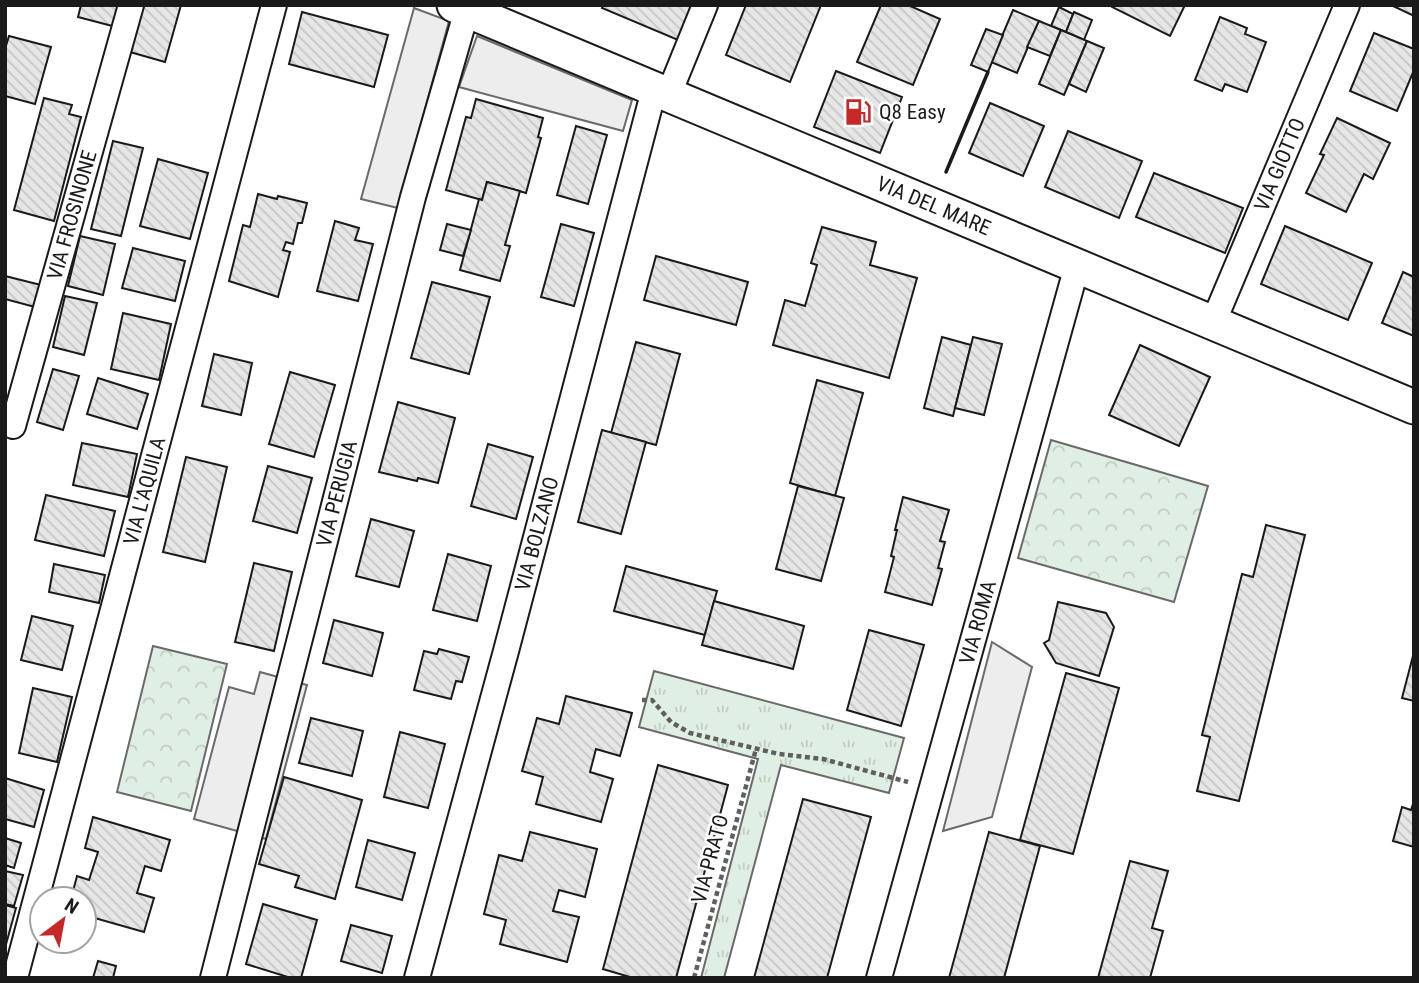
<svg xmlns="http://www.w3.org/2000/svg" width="1419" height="983" font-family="'Roboto Condensed',sans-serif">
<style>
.grass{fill:url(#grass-tufts);stroke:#6a6a6a;stroke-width:2}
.park{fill:url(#park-crowns);stroke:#6a6a6a;stroke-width:2}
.parking{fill:#ededed;stroke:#6a6a6a;stroke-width:2}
.building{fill:url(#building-back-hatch);stroke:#1a1a1a;stroke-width:2}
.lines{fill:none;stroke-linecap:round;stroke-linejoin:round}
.minor-casing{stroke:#1a1a1a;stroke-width:28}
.secondary-casing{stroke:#1a1a1a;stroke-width:37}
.path{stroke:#5f5f5f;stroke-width:4.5;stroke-dasharray:5 3.5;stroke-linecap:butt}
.minor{stroke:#fff;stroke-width:24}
.secondary{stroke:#fff;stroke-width:33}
.wall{stroke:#1a1a1a;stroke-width:3.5}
.labels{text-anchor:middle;stroke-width:5;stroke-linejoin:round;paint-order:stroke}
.poi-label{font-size:21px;fill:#1a1a1a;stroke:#fff;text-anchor:start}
.street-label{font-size:21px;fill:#1a1a1a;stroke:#fff}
</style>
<defs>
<pattern id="grass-tufts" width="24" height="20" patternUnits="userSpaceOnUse" patternTransform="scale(1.75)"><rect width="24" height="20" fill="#e0efe3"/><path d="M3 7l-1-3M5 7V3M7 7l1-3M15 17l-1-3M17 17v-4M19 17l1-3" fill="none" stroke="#c0ccc2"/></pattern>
<pattern id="park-crowns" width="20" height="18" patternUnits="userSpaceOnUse" patternTransform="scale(1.75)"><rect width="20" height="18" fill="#e0efe3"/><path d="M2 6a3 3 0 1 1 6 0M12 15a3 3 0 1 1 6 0" fill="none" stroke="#c0ccc2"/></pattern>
<pattern id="building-back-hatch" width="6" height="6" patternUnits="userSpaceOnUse" patternTransform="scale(1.75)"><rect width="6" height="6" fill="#e6e6e6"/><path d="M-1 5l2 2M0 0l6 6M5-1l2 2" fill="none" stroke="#c5c5c5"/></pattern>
</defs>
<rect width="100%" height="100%" fill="#fff"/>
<polygon class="grass" points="654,671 904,738 889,793 781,765 724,978 701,978 758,759 639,727"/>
<g class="park">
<polygon points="1051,440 1208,486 1174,602 1018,558"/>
<polygon points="153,646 227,664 191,811 117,792"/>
</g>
<g class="parking">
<polygon points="414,8 449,21 398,208 361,199"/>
<polygon points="477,36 632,100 623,131 459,87"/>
<polygon points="992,642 1032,667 992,817 943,831"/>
<polygon points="260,672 307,685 266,839 194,819 229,687 254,694"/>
</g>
<g class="building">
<polygon points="81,5 126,6 120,28 78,17"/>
<polygon points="143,5 181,5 165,62 130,52"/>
<polygon points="603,5 693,5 678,40 602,8"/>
<polygon points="746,5 821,5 790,82 726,55"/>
<polygon points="881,5 908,5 940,19 913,85 857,62"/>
<polygon points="1112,5 1185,5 1170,36 1112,7"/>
<polygon points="1391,5 1414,5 1414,16"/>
<polygon points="1059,7 1073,14 1066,32 1051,26"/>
<polygon points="1013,10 1039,21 1017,73 991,62"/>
<polygon points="302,12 388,35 374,87 289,64"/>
<polygon points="1074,12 1092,20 1084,40 1066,32"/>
<polygon points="1220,17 1247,28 1245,34 1266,42 1247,92 1225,84 1222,91 1195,80"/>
<polygon points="1039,21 1061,30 1050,56 1027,47"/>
<polygon points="986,29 1003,35 988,72 971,65"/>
<polygon points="1061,30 1087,41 1064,95 1039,84"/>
<polygon points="1374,33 1414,49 1414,70 1397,111 1350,91"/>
<polygon points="9,36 51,47 35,104 5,96 5,49"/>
<polygon points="1087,41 1104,48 1086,92 1069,84"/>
<polygon points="836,71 902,97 880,153 814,127"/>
<polygon points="44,98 72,105 69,114 81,117 54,221 14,210"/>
<polygon points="476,99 543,118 538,137 541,138 526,193 487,182 482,200 446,190 466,117 471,118"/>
<polygon points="990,103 1044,126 1023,176 969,153"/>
<polygon points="1337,118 1390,143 1373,179 1364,174 1346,212 1306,193 1324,155 1320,154"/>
<polygon points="576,126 607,135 588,204 557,195"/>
<polygon points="1068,131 1142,161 1119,218 1045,187"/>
<polygon points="113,141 143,148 121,236 91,229"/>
<polygon points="158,159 208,173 190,239 140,226"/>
<polygon points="1154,173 1243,208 1225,253 1136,217"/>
<polygon points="487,182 520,191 505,245 510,246 500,281 460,270 479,199 482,200"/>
<polygon points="258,194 277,199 278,196 307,203 302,223 298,223 293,244 286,242 283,250 290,252 278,297 229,281 243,225 250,227"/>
<polygon points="335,221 359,228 355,240 373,244 358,301 317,291"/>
<polygon points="447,224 471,230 463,256 440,250"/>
<polygon points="561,224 594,233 574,306 541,297"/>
<polygon points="1285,226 1372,263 1348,320 1261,284"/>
<polygon points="822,227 876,242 870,265 917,278 889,378 773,345 785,300 805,306 817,265 811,263"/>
<polygon points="80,236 115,244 103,295 68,286"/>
<polygon points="133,248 185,261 175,301 122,288"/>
<polygon points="656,256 748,282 736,325 644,300"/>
<polygon points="1403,272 1414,277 1414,336 1382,323"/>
<polygon points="5,276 41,285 35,307 5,299"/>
<polygon points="432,282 490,297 469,374 411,358"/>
<polygon points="65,296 97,303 84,355 53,347"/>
<polygon points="123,313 171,324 159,380 111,369"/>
<polygon points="942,337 971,345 953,416 924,408"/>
<polygon points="973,337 1002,344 984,415 955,408"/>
<polygon points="636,342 680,354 656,445 611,433"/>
<polygon points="1140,345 1210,377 1179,446 1109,415"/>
<polygon points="214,354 252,363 241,415 202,406"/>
<polygon points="53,369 79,376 63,430 37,422"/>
<polygon points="290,372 335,385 314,457 269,444"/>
<polygon points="98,378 148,394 137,429 87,414"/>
<polygon points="817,380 863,393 835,496 790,483"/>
<polygon points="398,402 455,418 438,483 418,478 417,481 379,472"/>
<polygon points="602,430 646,442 621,534 578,522"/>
<polygon points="82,443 137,454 128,497 73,485"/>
<polygon points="488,444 533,457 516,519 471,506"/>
<polygon points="186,457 227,467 205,562 163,552"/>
<polygon points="268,466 312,478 297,533 253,521"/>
<polygon points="798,486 844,498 821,581 776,569"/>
<polygon points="46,495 115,511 104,556 35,540"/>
<polygon points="903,497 949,510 940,541 945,542 938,568 942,569 932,605 885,592 894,557 891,556 897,530 895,530"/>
<polygon points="371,519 414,531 399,587 356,576"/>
<polygon points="1266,525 1305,535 1239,801 1197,791 1210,737 1202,735 1242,574 1253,577"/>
<polygon points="448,554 491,566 477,621 433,610"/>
<polygon points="254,563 292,572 274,651 235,642"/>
<polygon points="54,564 105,575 99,603 49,592"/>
<polygon points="626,566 717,591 705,635 614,611"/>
<polygon points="714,601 804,626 793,669 702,645"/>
<polygon points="1058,602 1106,613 1114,627 1099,676 1056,663 1044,643 1049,640"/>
<polygon points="32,616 73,626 62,670 21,660"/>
<polygon points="334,620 383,633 372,676 323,663"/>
<polygon points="869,630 924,645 901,726 847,710"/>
<polygon points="439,649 469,657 462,682 456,681 451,699 414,690 424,651 437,654"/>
<polygon points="1414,652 1414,701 1402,698"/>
<polygon points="1066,673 1119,688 1073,854 1020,840"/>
<polygon points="33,688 72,697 57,762 19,753"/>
<polygon points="566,696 632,713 620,756 596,749 590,772 613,779 601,822 536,804 543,777 522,771 537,718 559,724"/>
<polygon points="311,718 363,731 352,776 299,763"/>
<polygon points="400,732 445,744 428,808 384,797"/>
<polygon points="658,765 728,785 676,978 633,978 603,969"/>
<polygon points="284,777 362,800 335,899 295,887 299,876 259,864"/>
<polygon points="5,778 44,790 34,827 5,819"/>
<polygon points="803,799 871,817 827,978 754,978"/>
<polygon points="1414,801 1414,847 1393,841 1402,807 1411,810"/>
<polygon points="93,817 170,840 161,871 145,866 137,893 154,898 144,932 84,915 84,899 71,899 77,876 89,880 98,852 85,848"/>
<polygon points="530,832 597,849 585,897 559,890 553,911 579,917 567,962 500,944 506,920 484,914 499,855 522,861"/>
<polygon points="989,832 1040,846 1004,978 949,978"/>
<polygon points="5,838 21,843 14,868 5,865"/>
<polygon points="368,840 415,853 402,900 356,887"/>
<polygon points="1130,861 1168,871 1152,928 1163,931 1150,978 1098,978"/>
<polygon points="5,871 23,875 14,906 5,904"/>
<polygon points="263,904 317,920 301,978 291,978 246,964"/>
<polygon points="5,905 16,908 5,948"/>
<polygon points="351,925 392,936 382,973 341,961"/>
<polygon points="98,961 116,966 113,978 93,978"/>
</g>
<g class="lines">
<defs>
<g id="minor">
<polyline points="668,96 705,5"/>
<path id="s1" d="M1213 323 1347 5"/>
<path id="s2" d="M13 426 131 5"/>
<path id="s3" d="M15 978 274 5"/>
<path id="s4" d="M213 978 413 197 467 10"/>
<path id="s5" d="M417 978 506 651 654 90"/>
<path id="s6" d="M879 978 1077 266"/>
</g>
<g id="secondary">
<path id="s7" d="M454 5 1414 407"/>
</g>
</defs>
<use href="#minor" class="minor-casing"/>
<use href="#secondary" class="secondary-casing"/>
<g class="path">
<polyline points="642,700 652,700 671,722 690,733 779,754 823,759 908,782"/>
<polyline points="694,978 756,749"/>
</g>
<use href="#minor" class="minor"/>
<use href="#secondary" class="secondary"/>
<polyline class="wall" points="946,172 988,72"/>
</g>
<defs>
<symbol id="fuel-bare" viewBox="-9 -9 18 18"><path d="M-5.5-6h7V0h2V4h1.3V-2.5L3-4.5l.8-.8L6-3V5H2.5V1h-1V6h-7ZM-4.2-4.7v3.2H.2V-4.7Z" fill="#c62828" stroke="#fff" stroke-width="2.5" paint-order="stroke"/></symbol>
</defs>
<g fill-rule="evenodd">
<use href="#fuel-bare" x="839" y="93" width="38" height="38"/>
</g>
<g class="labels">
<g class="poi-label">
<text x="879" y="119">Q8 Easy</text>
</g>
<g class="street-label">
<text dy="7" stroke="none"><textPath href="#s1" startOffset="172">VIA GIOTTO</textPath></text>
<text dy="7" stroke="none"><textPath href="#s7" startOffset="520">VIA DEL MARE</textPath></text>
<text dy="7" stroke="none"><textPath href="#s2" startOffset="219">VIA FROSINONE</textPath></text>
<text dy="7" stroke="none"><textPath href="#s3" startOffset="504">VIA L'AQUILA</textPath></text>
<text dy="7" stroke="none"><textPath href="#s4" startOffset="500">VIA PERUGIA</textPath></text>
<text dy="7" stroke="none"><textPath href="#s5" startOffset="460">VIA BOLZANO</textPath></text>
<text dy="7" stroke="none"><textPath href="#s6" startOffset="369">VIA ROMA</textPath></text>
<text transform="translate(710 859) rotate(-75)" y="7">VIA PRATO</text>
</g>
</g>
<rect width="1419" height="983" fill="none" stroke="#1a1a1a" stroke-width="14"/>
<g transform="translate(63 920) rotate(32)"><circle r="33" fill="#ffffff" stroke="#a3a3a3" stroke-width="2"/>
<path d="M0-5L12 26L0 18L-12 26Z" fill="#c62828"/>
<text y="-10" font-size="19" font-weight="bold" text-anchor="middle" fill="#1a1a1a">N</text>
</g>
</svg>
